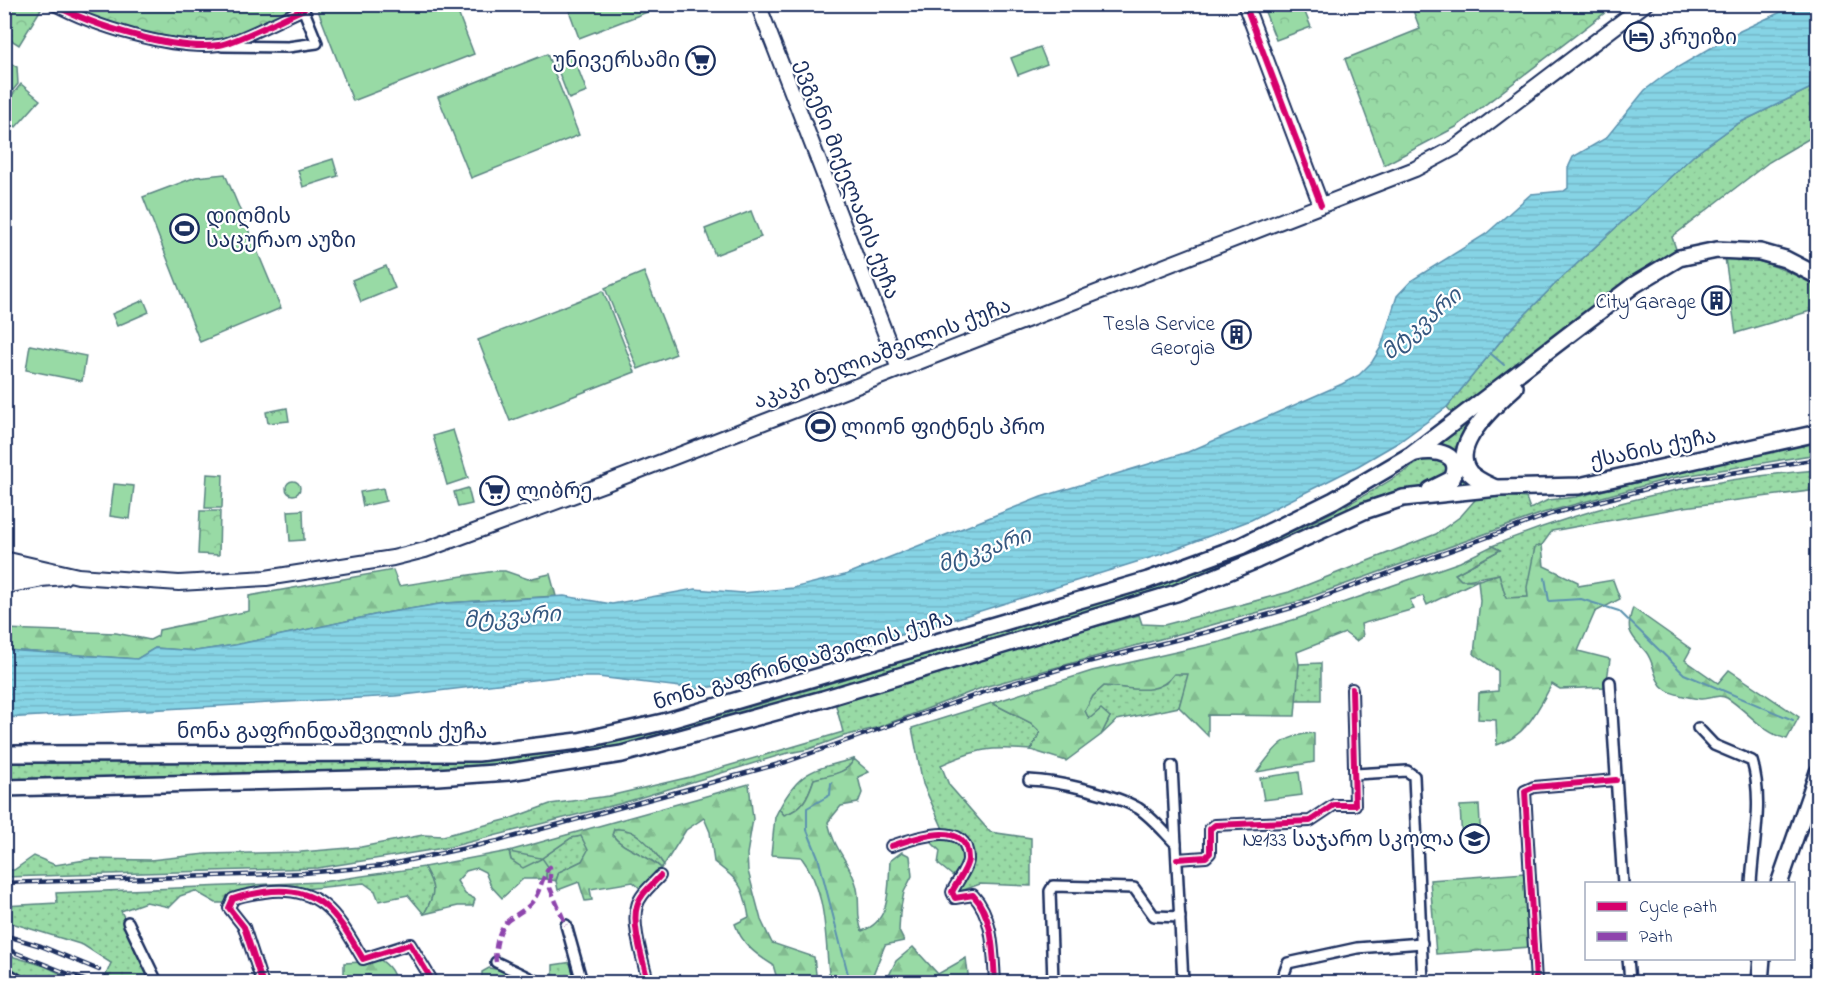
<svg xmlns="http://www.w3.org/2000/svg" width="1822" height="987" font-family="'Indie Flower','Noto Sans Georgian',sans-serif">
<style>
.grass{fill:url(#grass-dots);stroke:#5a8482;stroke-width:1.5}
.forest{fill:url(#forest-firs);stroke:#5a8482;stroke-width:1.5;fill-rule:evenodd}
.park{fill:url(#park-crowns);stroke:#5a8482;stroke-width:1.5}
.pitch{fill:#98daa5;stroke:#5a8482;stroke-width:1.5}
.water{fill:url(#water-rules);stroke:#5b92af;stroke-width:1.5}
.lines{fill:none;stroke-linecap:round;stroke-linejoin:round}
.stream{stroke:#5b92af;stroke-width:2}
.street-casing{stroke:#1b2f5e;stroke-width:14}
.secondary-casing{stroke:#1b2f5e;stroke-width:18}
.primary-casing{stroke:#1b2f5e;stroke-width:20}
.street{stroke:#fff;stroke-width:9}
.secondary{stroke:#fff;stroke-width:14}
.primary{stroke:#fff;stroke-width:15}
.rail-casing{stroke:#1b2f5e;stroke-width:4.5}
.rail{stroke:#fff;stroke-width:2;stroke-dasharray:7;stroke-linecap:butt}
.quiet{stroke:#8e44ad;stroke-width:4.5;stroke-dasharray:9 4.5;stroke-linecap:butt}
.cycleway-casing{stroke:#fff;stroke-width:10}
.cycleway{stroke:#d6006c;stroke-width:6}
.labels{text-anchor:middle;stroke-width:4.5;stroke-linejoin:round;paint-order:stroke}
.poi-label{font-size:21px;fill:#1b2f5e;stroke:#fff;text-anchor:start}
.street-label{font-size:21px;fill:#1b2f5e;stroke:#fff}
.water-label{font-size:22px;font-style:italic;fill:#365880;stroke:#fff}
</style>
<defs>
<pattern id="grass-dots" width="8" height="8" patternUnits="userSpaceOnUse" patternTransform="scale(1.5)"><rect width="8" height="8" fill="#98daa5"/><path d="M2 2h.1M6 6h.1" fill="none" stroke="#82bb90" stroke-width="1.8" stroke-linecap="round"/></pattern>
<pattern id="forest-firs" width="22" height="20" patternUnits="userSpaceOnUse" patternTransform="scale(1.5)"><rect width="22" height="20" fill="#98daa5"/><path d="M5 1l3.5 6h-7zM16 11l3.5 6h-7z" fill="#82bb90"/></pattern>
<pattern id="park-crowns" width="20" height="18" patternUnits="userSpaceOnUse" patternTransform="scale(1.5)"><rect width="20" height="18" fill="#98daa5"/><path d="M2 6a3 3 0 1 1 6 0M12 15a3 3 0 1 1 6 0" fill="none" stroke="#82bb90"/></pattern>
<pattern id="water-rules" width="6" height="5" patternUnits="userSpaceOnUse" patternTransform="scale(1.5)"><rect width="6" height="5" fill="#86d4e5"/><path d="M0 2.5h6" fill="none" stroke="#73b6c7"/></pattern>
</defs>
<rect width="100%" height="100%" fill="#fff"/>
<filter id="ink" filterUnits="userSpaceOnUse"><feTurbulence type="fractalNoise" baseFrequency=".0167" numOctaves="2"/><feDisplacementMap in="SourceGraphic" scale="12" xChannelSelector="R" yChannelSelector="G"/><feConvolveMatrix kernelMatrix="1 2 1 2 8 2 1 2 1" color-interpolation-filters="sRGB"/></filter>
<g filter="url(#ink)">
<g class="grass">
<polygon points="1817,85 1817,134 1769,162 1672,237 1676,249 1610,292 1536,353 1453,414 1447,407 1508,332 1554,285 1694,155 1737,124"/>
<path d="M1738 256C1767 262 1792 272 1817 287V322L1814 310 1736 333 1725 258Z"/>
<polygon points="1489,403 1464,438 1478,484 1454,486 1458,480 1435,445"/>
<polygon points="1817,439 1817,454 1672,478 1543,513 1296,602 984,687 879,727 844,736 809,749 784,754 619,804 450,847 318,868 5,877 4,870 14,870 34,856 55,865 91,859 150,860 206,854 301,852 361,847 423,835 443,836 509,819 550,804 609,796 690,777 843,732 835,702 972,660 1139,615 1142,624 1164,625 1289,592 1436,534 1461,516 1481,493 1526,498 1530,509 1548,500 1576,497"/>
<path d="M1427 457H1442L1449 471 1438 483 1377 497 1220 568 1176 584 780 704 637 743 566 756 481 767 396 771 5 781 4 761H442C609 756 766 702 924 655 1097 603 1277 559 1427 457Z"/>
<path d="M1817 470V490L1684 507 1552 531 1542 545 1535 548 1528 597 1506 598 1499 574 1461 581 1455 574 1500 550 1492 546C1595 504 1707 479 1817 470Z"/>
<polygon points="1321,663 1321,700 1295,700 1299,664"/>
<polygon points="1174,673 1189,674 1179,707 1117,720 1101,735 1110,717 1089,720 1085,711 1093,696 1104,686 1139,689 1167,683"/>
<path d="M992 703 1031 723 1040 732 1031 750C990 747 979 748 941 765L949 785 990 832 1031 838V886L980 884 958 892 975 854 959 835 944 831 923 784 912 728Z"/>
<path d="M854 759C848 774 828 776 814 779 808 797 803 809 784 815L779 809C800 770 814 769 854 759Z"/>
<path d="M624 828 644 837 664 865 661 868C647 854 624 850 612 835L614 829Z"/>
<polygon points="581,836 589,850 582,861 559,872 556,881 546,879 546,873 531,866 523,869 511,860 509,851 542,858 571,838"/>
<path d="M424 867C436 888 436 893 424 914L408 895 379 901 375 891 364 883 304 889 287 888 227 896V903H216L195 891 180 896 169 907 146 902 121 911 156 982H103L111 963 83 945 5 921 4 906 57 903 56 893 321 882Z"/>
<polygon points="4,954 45,966 78,982 23,982 21,977 5,965"/>
<polygon points="572,962 577,982 546,982 553,977 553,965"/>
</g>
<g class="forest">
<path d="M1542 545 1544 566 1578 582V586L1613 580 1620 599 1595 612 1578 651 1610 659 1606 687 1560 689 1552 684C1538 709 1527 736 1497 745L1496 720 1478 719 1479 693 1498 691V671L1474 654 1480 601 1478 580 1427 605 1423 596 1410 600 1414 609 1361 624 1363 636 1356 641 1345 633 1297 652 1299 664 1295 716 1208 715V736L1179 707 1188 674H1174C1157 698 1131 687 1104 686L1093 696 1085 711 1089 719 1101 709 1110 717 1101 735 1066 761 1031 750 1040 732 1031 723 992 703 1092 671 1220 642 1296 619 1460 562 1492 546 1500 550 1455 574 1461 580H1479L1499 574 1506 598 1528 597 1527 587 1535 547Z"/>
<polygon points="393,570 399,586 495,571 505,571 528,579 550,574 556,596 446,603 379,614 235,645 196,651 155,648 137,659 5,650 5,629 116,633 150,640 158,636 159,630 249,611 249,596"/>
<path d="M1633 608 1691 649 1685 660 1718 683 1729 670 1799 717 1787 739C1762 733 1748 711 1727 698 1718 693 1709 700 1700 699 1691 698 1671 694 1665 689 1653 680 1655 663 1646 652 1632 636 1624 632 1633 608Z"/>
<path d="M1314 733V762L1257 772C1275 748 1282 735 1314 733Z"/>
<path d="M854 759 869 772 858 777 862 793 858 803 841 806 828 822C834 849 846 857 855 881 862 899 855 915 862 931 892 921 888 887 890 861L902 852 910 856 912 876 904 892 900 912 899 931 904 941 885 945 872 977 882 982H830C824 938 829 894 801 857L771 855 775 817 779 809 784 815C803 809 808 797 814 779 828 775 848 774 854 759Z"/>
<path d="M749 784 753 819 747 854 748 871 761 920 772 943 814 957 816 974 813 982H778L773 965C755 954 742 944 735 924L749 917C743 884 740 882 714 862L710 832 704 818 686 830 664 865C652 847 637 827 614 829L612 835C624 850 647 854 661 868L642 890 633 882 590 889 592 900 585 901 579 882 558 890 556 881 559 872 582 861 588 850 581 836 571 838 542 858 549 868 546 873V879H523L502 898 491 886 485 872 477 868 466 871 457 881 465 894 475 899 473 906H458L424 914C436 893 436 888 424 867L509 851ZM509 852 541 858V859L523 868 511 860Z"/>
<path d="M943 836C958 840 962 845 965 860L953 876 938 864 940 851 927 838Z"/>
<polygon points="913,947 938,974 966,958 969,982 886,982 896,961"/>
<path d="M375 956C385 963 394 969 395 982H374L368 975 355 982H337L344 977V963L363 962Z"/>
<polygon points="489,968 501,970 519,982 482,982 482,972"/>
</g>
<g class="park">
<polygon points="5,4 34,5 41,9 19,45 5,36"/>
<polygon points="62,5 311,5 215,42 135,33 72,11"/>
<polygon points="1283,5 1302,5 1311,27 1276,40 1265,12"/>
<polygon points="1411,5 1411,4 1615,5 1456,127 1384,165 1345,59 1420,29"/>
<polygon points="5,60 17,67 18,84 5,100"/>
<polygon points="287,408 289,421 268,423 266,412"/>
<circle cx="293" cy="488" r="7"/>
<polygon points="468,488 472,504 458,507 454,492"/>
<polygon points="200,511 220,511 219,555 198,554"/>
<polygon points="1525,873 1530,947 1436,954 1430,880"/>
</g>
<g class="pitch">
<polygon points="316,5 455,5 474,54 353,101"/>
<polygon points="567,5 653,5 655,9 579,38"/>
<polygon points="1040,47 1047,64 1018,75 1011,58"/>
<polygon points="572,53 587,92 569,99 554,60"/>
<polygon points="547,54 579,135 471,178 438,97"/>
<polygon points="21,84 40,100 16,127 5,116 5,104"/>
<polygon points="333,159 338,176 303,187 298,170"/>
<polygon points="225,174 281,308 200,342 143,197 196,177"/>
<polygon points="751,211 761,237 715,255 705,229"/>
<polygon points="386,266 395,288 361,302 352,280"/>
<polygon points="644,272 676,354 638,369 605,288"/>
<polygon points="603,291 635,372 510,421 478,340"/>
<polygon points="144,300 149,312 117,326 112,314"/>
<polygon points="30,345 86,356 82,381 26,370"/>
<polygon points="453,430 468,478 447,485 433,436"/>
<polygon points="207,474 223,475 222,508 205,508"/>
<polygon points="114,484 134,486 130,519 110,516"/>
<polygon points="383,488 386,501 363,506 360,492"/>
<polygon points="303,510 304,540 290,541 288,511"/>
<polygon points="1299,772 1302,795 1264,800 1260,778"/>
<polygon points="1479,805 1481,841 1462,842 1460,806"/>
</g>
<polygon class="water" points="1796,5 1817,5 1817,85 1737,124 1694,155 1554,285 1508,332 1447,407 1399,442 1358,466 1251,520 1162,554 926,628 724,685 697,689 598,677 558,677 395,696 5,718 5,650 137,659 155,648 196,651 235,645 379,614 446,603 564,596 612,604 695,589 743,593 793,588 845,575 1041,497 1188,452 1342,384 1359,375 1372,362 1381,347 1397,296 1412,280 1486,234 1531,194 1564,191 1568,188 1568,168 1573,157 1606,138 1645,90 1666,74 1740,31"/>
<g class="lines">
<g class="stream">
<polyline points="1490,353 1504,365"/>
<polyline points="1545,578 1549,601 1581,599 1619,611 1684,674 1793,720"/>
<polyline points="831,783 830,795 807,808 807,830 818,857 850,982"/>
</g>
<defs>
<g id="street">
<path d="M53 4C93 26 173 51 219 45 236 43 285 17 304 9"/>
<polyline points="222,46 288,47 317,43 302,6"/>
<polyline points="1610,682 1623,884"/>
<path d="M1698 728 1714 745 1752 761C1764 802 1753 842 1751 884"/>
<polyline points="1172,766 1183,982"/>
<polyline points="1355,774 1407,771 1414,776 1423,982"/>
<path d="M1029 780C1058 781 1113 794 1138 808 1152 817 1164 832 1176 844"/>
<path d="M891 846C913 839 968 817 968 859 968 868 956 883 952 892L955 898 973 895C994 917 993 953 995 982"/>
<polyline points="1177,859 1206,857 1210,853 1210,829 1215,825 1310,821 1334,805 1355,805 1352,689"/>
<polyline points="128,922 157,982"/>
<polyline points="566,925 582,982"/>
<polyline points="1628,958 1630,982"/>
<polyline points="496,962 538,982"/>
<polyline points="4,971 18,980"/>
<path d="M262 982 244 927 229 908 233 899C243 895 253 894 264 892 321 884 337 915 363 959L410 944 433 982"/>
<path d="M648 982C644 963 631 925 637 906 640 894 652 885 660 876"/>
<polyline points="1053,982 1050,891 1053,886 1134,888 1154,916 1180,917"/>
<polyline points="1281,982 1288,963 1357,948 1422,943"/>
<polyline points="1536,982 1525,791 1534,787 1616,780"/>
</g>
<g id="secondary">
<polyline points="758,4 899,369"/>
<polyline points="1245,4 1321,205"/>
<polyline points="4,559 78,576 179,583 266,578 393,558 425,550 607,483 1415,169 1456,147 1645,4"/>
<polyline points="4,570 41,579 64,577"/>
<polyline points="4,586 38,580"/>
</g>
<g id="primary">
<path d="M1416 453C1435 448 1464 454 1452 479L1430 490"/>
<path d="M1495 488C1487 484 1477 480 1470 473 1447 447 1497 403 1515 387"/>
<polyline points="4,754 478,753 579,741 663,722 1148,580 1241,546 1334,500 1411,455 1634,285 1679,258 1717,250 1760,252 1785,259 1818,276"/>
<polyline points="4,788 437,777 509,772 622,754 823,699 1176,593 1257,560 1364,511 1403,498 1498,488 1579,486 1818,433"/>
<polyline points="1779,884 1818,772"/>
<polyline points="1760,982 1762,958"/>
</g>
</defs>
<use href="#street" class="street-casing"/>
<use href="#secondary" class="secondary-casing"/>
<use href="#primary" class="primary-casing"/>
<use href="#street" class="street"/>
<use href="#secondary" class="secondary"/>
<use href="#primary" class="primary"/>
<defs>
<g id="rail">
<polyline points="4,883 304,873 382,866 498,841 786,762 990,690 1064,668 1211,631 1298,606 1551,514 1669,483 1818,459"/>
<polyline points="4,935 41,946 99,970"/>
<polyline points="4,948 89,982"/>
</g>
</defs>
<use href="#rail" class="rail-casing"/>
<use href="#rail" class="rail"/>
<path class="quiet" d="M496 962C494 950 498 927 510 919 518 913 527 909 533 901 541 891 542 875 550 867V888L566 925"/>
<defs>
<g id="cycleway">
<path d="M53 4C93 26 173 51 219 45 236 43 285 17 304 9"/>
<polyline points="1245,4 1321,205"/>
<path d="M891 846C913 839 968 817 968 859 968 868 956 883 952 892L955 898 973 895C994 917 993 953 995 982"/>
<polyline points="1177,859 1206,857 1210,853 1210,829 1215,825 1310,821 1334,805 1355,805 1352,689"/>
<path d="M262 982 244 927 229 908 233 899C243 895 253 894 264 892 321 884 337 915 363 959L410 944 433 982"/>
<path d="M648 982C644 963 631 925 637 906 640 894 652 885 660 876"/>
<polyline points="1536,982 1525,791 1534,787 1616,780"/>
</g>
</defs>
<use href="#cycleway" class="cycleway-casing"/>
<use href="#cycleway" class="cycleway"/>
</g>
</g>
<defs>
<symbol id="hotel-ring" viewBox="-11 -11 22 22"><circle r="9.5" fill="#fff" stroke="#1b2f5e" stroke-width="1.5"/><path d="M-6-4.5h1.5V1H6V5H4.5V3h-9V5H-6ZM-4 0a1.8 1.8 0 1 1 3.6 0ZM.5 0V-2.5h3Q6-2.5 6 0Z" fill="#1b2f5e"/></symbol>
<symbol id="supermarket-ring" viewBox="-11 -11 22 22"><circle r="9.5" fill="#fff" stroke="#1b2f5e" stroke-width="1.5"/><path d="M-6-5.5h2.5l.6 2H6L4.5 2H-2.5L-4.4-4H-6ZM-1.5 3.2a1.3 1.3 0 1 0 .1 0ZM3 3.2a1.3 1.3 0 1 0 .1 0Z" fill="#1b2f5e"/></symbol>
<symbol id="stadium-ring" viewBox="-11 -11 22 22"><circle r="9.5" fill="#fff" stroke="#1b2f5e" stroke-width="1.5"/><path d="M0-5a6.5 5 0 1 0 0 10a6.5 5 0 1 0 0-10ZM-3.5-1.8h7v3.6h-7Z" fill="#1b2f5e"/></symbol>
<symbol id="building-ring" viewBox="-11 -11 22 22"><circle r="9.5" fill="#fff" stroke="#1b2f5e" stroke-width="1.5"/><path d="M-4-6H4V6H1V3H-1V6H-4ZM-2.5-4.3h1.7v1.8h-1.7ZM.8-4.3h1.7v1.8H.8ZM-2.5-1h1.7V.8h-1.7ZM.8-1h1.7V.8H.8Z" fill="#1b2f5e"/></symbol>
<symbol id="school-ring" viewBox="-11 -11 22 22"><circle r="9.5" fill="#fff" stroke="#1b2f5e" stroke-width="1.5"/><path d="M0-5L7-2L0 1L-7-2ZM-4 1L0 2.5L4 1V4Q0 6-4 4Z" fill="#1b2f5e"/></symbol>
</defs>
<g fill-rule="evenodd">
<use href="#hotel-ring" x="1622" y="20" width="33" height="33"/>
<use href="#supermarket-ring" x="684" y="44" width="33" height="33"/>
<use href="#stadium-ring" x="168" y="212" width="33" height="33"/>
<use href="#building-ring" x="1700" y="284" width="33" height="33"/>
<use href="#building-ring" x="1220" y="318" width="33" height="33"/>
<use href="#stadium-ring" x="804" y="410" width="33" height="33"/>
<use href="#supermarket-ring" x="478" y="474" width="33" height="33"/>
<use href="#school-ring" x="1458" y="822" width="33" height="33"/>
</g>
<g class="labels">
<g class="poi-label">
<text x="1659" y="44">კრუიზი</text>
<text x="680" y="67" text-anchor="end">უნივერსამი</text>
<text x="206" y="223">დიღმის<tspan x="206" dy="24">საცურაო აუზი</tspan></text>
<text x="1696" y="308" text-anchor="end">City Garage</text>
<text x="1215" y="330" text-anchor="end">Tesla Service<tspan x="1215" dy="24">Georgia</tspan></text>
<text x="841" y="434">ლიონ ფიტნეს პრო</text>
<text x="516" y="498">ლიბრე</text>
<text x="1454" y="846" text-anchor="end">№133 საჯარო სკოლა</text>
</g>
<g class="street-label">
<text transform="translate(848 179) rotate(69)" y="7">ევგენი მიქელაძის ქუჩა</text>
<text transform="translate(882 353) rotate(-21)" y="7">აკაკი ბელიაშვილის ქუჩა</text>
<text transform="translate(1653 448) rotate(-12)" y="7">ქსანის ქუჩა</text>
<text transform="translate(803 660) rotate(-16)" y="7">ნონა გაფრინდაშვილის ქუჩა</text>
<text x="332" y="738">ნონა გაფრინდაშვილის ქუჩა</text>
</g>
<g class="water-label">
<text transform="translate(1421 323) rotate(-41)" y="8">მტკვარი</text>
<text transform="translate(984 549) rotate(-19)" y="8">მტკვარი</text>
<text transform="translate(512 616) rotate(-4)" y="8">მტკვარი</text>
</g>
</g>
<rect width="1822" height="987" fill="none" stroke="#fff" stroke-width="24"/>
<rect x="12" y="12" width="1798" height="963" fill="none" stroke="#1b2f5e" stroke-width="2" filter="url(#ink)"/>
<rect x="1585" y="882" width="210" height="78" fill="#ffffff" stroke="#a4acbf" stroke-width="1.5"/>
<rect x="1597" y="902" width="30" height="9" fill="#d6006c" stroke="#a4acbf" stroke-width="1.5"/>
<text x="1639" y="912" font-size="18" fill="#1b2f5e">Cycle path</text>
<rect x="1597" y="932" width="30" height="9" fill="#8e44ad" stroke="#a4acbf" stroke-width="1.5"/>
<text x="1639" y="942" font-size="18" fill="#1b2f5e">Path</text>
</svg>
